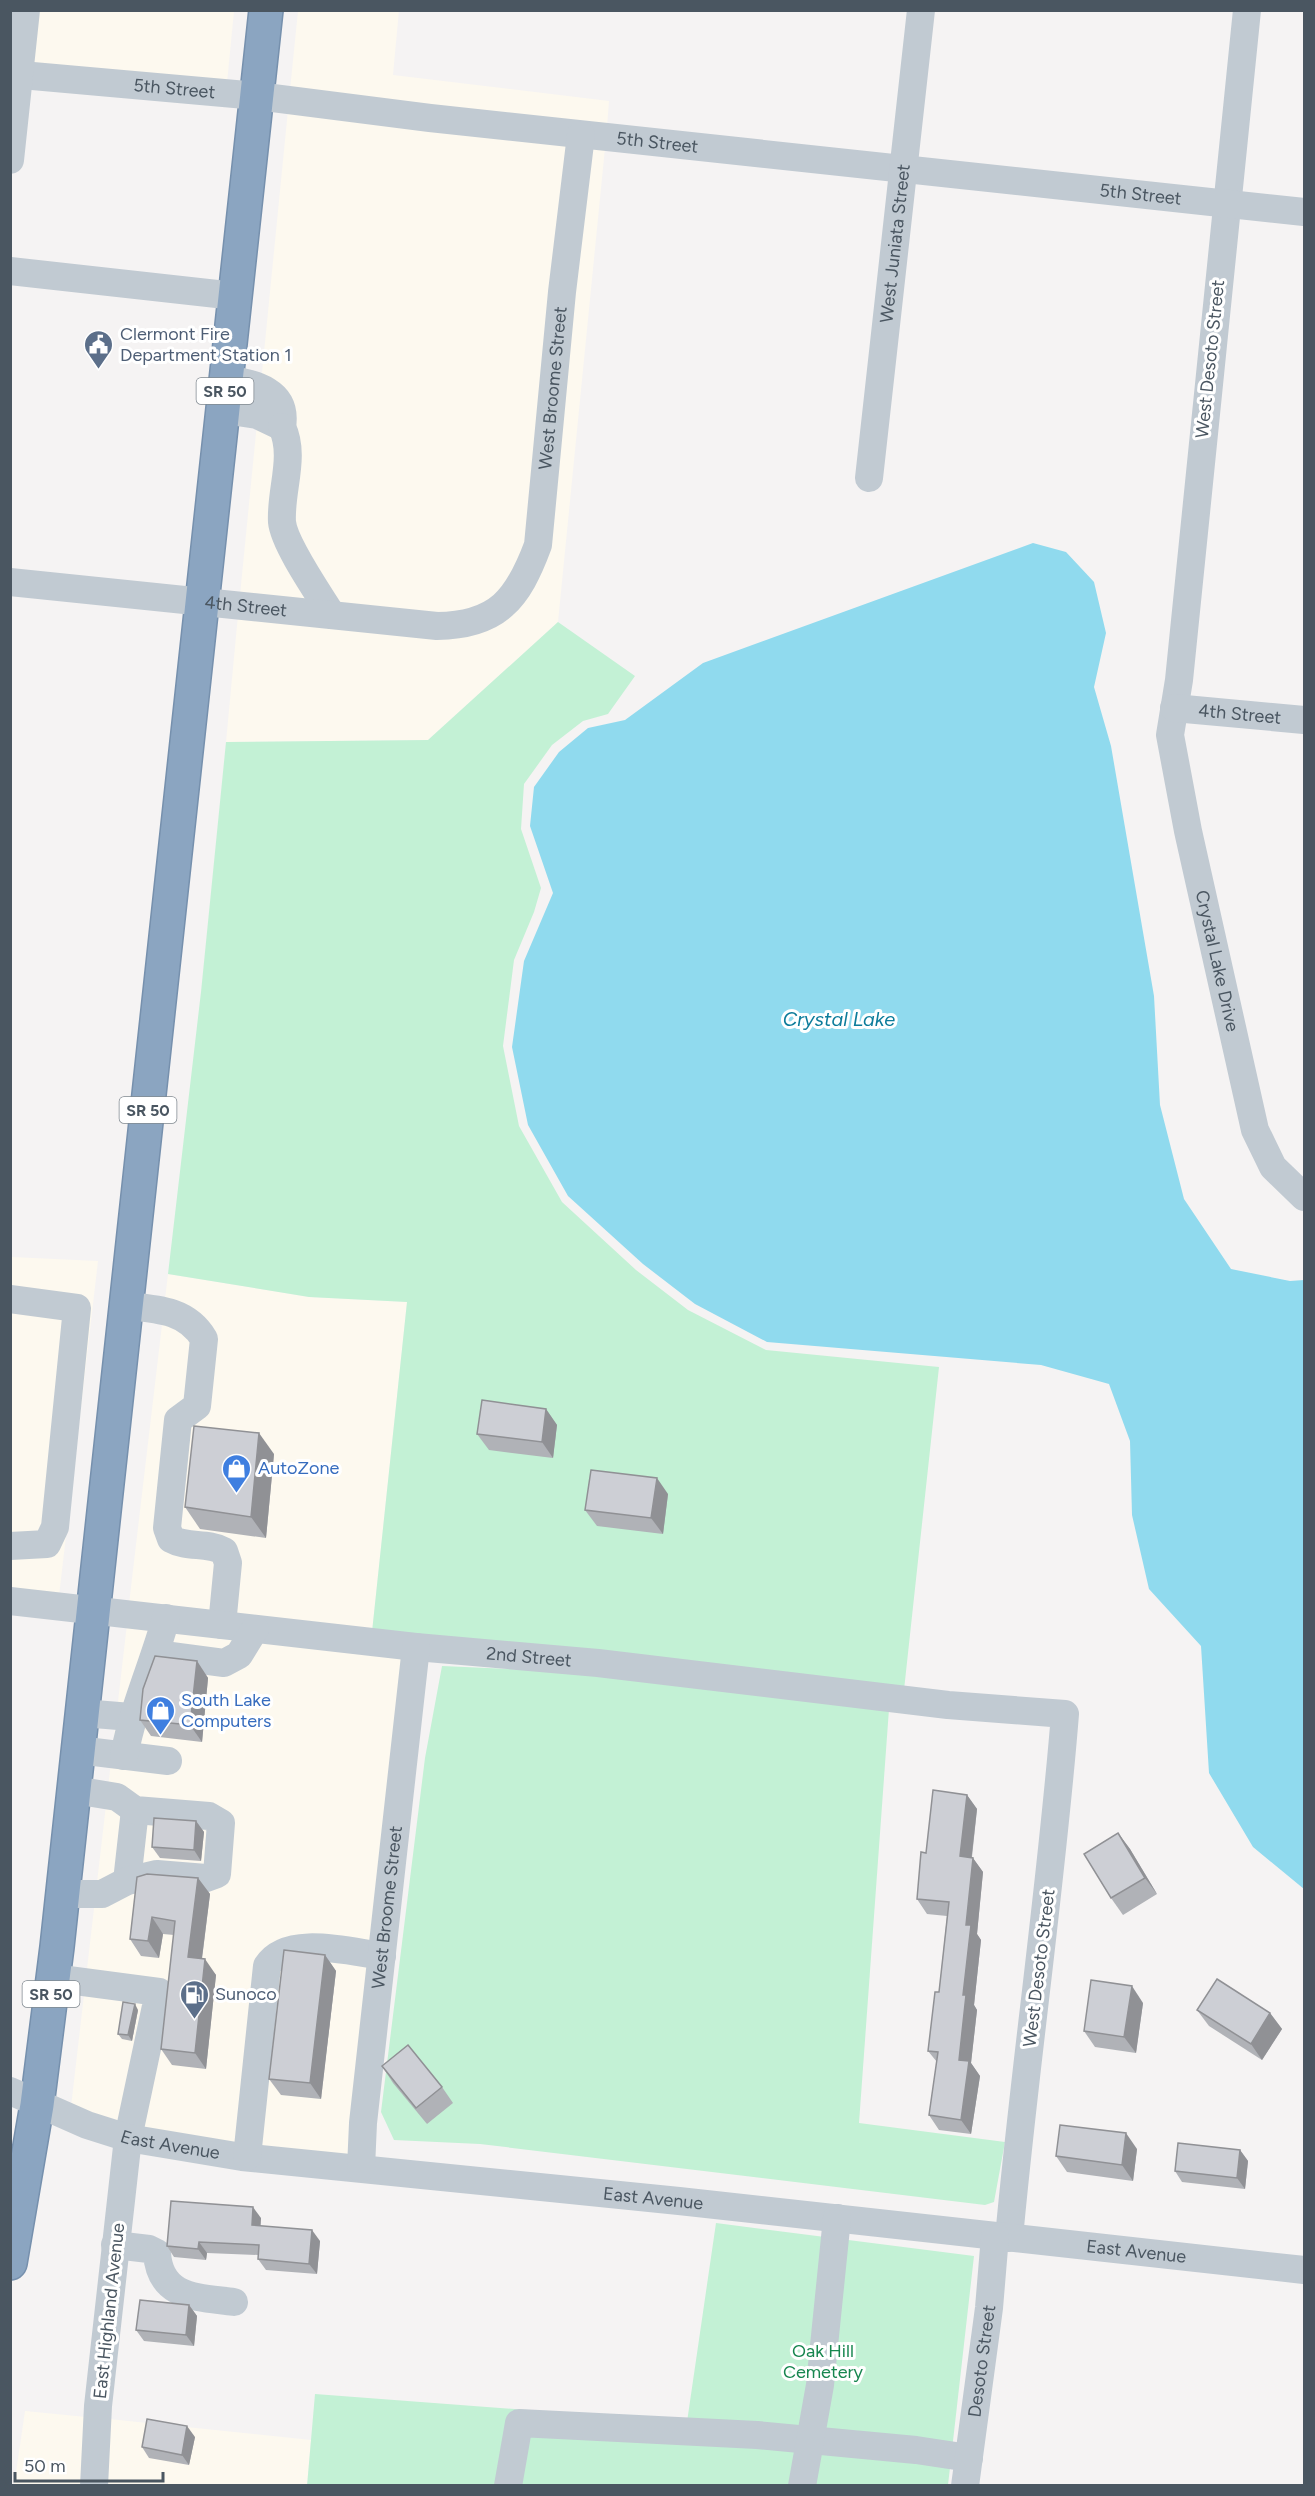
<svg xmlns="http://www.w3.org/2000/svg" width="1315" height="2496" font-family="Figtree,sans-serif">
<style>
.commercial{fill:#fdf9ef}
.green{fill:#c3f1d5}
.water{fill:#90daee}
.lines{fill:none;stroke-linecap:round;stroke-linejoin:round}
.highway-casing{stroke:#7690ad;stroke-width:36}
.minor{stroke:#c1cad2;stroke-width:28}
.highway{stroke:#8ba5c1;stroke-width:33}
.wall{fill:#b0b2b7}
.shaded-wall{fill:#909195}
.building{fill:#cdcfd5;stroke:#909195;stroke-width:1.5}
.labels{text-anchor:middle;stroke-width:6;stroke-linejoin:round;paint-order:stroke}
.shield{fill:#fff;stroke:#808990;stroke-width:1.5}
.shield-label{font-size:16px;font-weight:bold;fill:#4a5661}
.street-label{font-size:18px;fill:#4a5661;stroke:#fff}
.service-label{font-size:18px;fill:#4e5e75;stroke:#fff;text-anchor:start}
.shop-label{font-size:18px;fill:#366cbe;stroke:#fff;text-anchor:start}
.park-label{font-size:18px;fill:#17864f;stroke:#fff}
.water-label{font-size:20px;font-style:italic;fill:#0c7c9b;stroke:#fff}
</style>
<rect width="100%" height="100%" fill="#f5f3f3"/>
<g class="commercial">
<polygon points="399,10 393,75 609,101 607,127 290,90 298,11"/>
<polygon points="37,11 234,11 227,83 31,65"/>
<polygon points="288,110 568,144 527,543 516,571 490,603 455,616 240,595"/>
<polygon points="591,146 605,148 558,622 428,740 226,742 238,615 389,631 521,604"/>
<polygon points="11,1257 98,1261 59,1596 11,1587"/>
<polygon points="168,1274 309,1297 407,1302 372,1632 129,1604"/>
<polygon points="127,1624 403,1656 349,2157 157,2134 71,2107"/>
<polygon points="25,2411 86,2417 83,2485 14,2486"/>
<polygon points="109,2419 311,2440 307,2485 106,2486"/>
</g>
<g class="green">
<polygon points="558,622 635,676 608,714 583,721 552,745 524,784 521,829 541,888 534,912 514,960 503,1046 519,1126 562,1202 636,1270 688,1310 766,1350 939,1367 904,1690 372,1632 407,1302 309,1297 168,1274 201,992 226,742 428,740"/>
<polygon points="442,1666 597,1673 889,1709 859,2123 1005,2142 994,2202 985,2205 480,2144 394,2140 381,2112 425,1758"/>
<polygon points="716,2223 974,2256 948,2485 307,2486 315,2394 687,2422"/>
</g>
<polygon class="water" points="1033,543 1066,552 1094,582 1106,633 1094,687 1111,746 1154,996 1160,1105 1184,1199 1231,1269 1290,1281 1304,1280 1304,1889 1253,1847 1209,1773 1201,1646 1149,1589 1132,1515 1130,1441 1109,1384 1041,1365 767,1342 695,1304 643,1264 568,1196 528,1125 512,1047 524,961 553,893 530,826 534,787 559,752 588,728 625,720 703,663"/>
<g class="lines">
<defs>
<polyline id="highway" points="10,2263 37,2105 57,1947 266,10"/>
</defs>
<use href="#highway" class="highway-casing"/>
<g class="minor">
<path id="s1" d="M1247 10 1179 680 1170 735 1188 831 1255 1130 1273 1167 1304 1197"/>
<path id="s2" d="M10 74 257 96 430 118 1304 212"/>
<polyline points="10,160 26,10"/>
<polyline points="10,271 235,296"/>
<path d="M224 410 257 415 282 427C288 390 254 384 227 379"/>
<path d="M282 427C296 456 280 491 282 522 284 544 319 594 332 615"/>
<path id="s3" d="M869 478 921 10"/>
<path id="s4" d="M10 582 437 626C498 625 518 599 538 545L562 292 581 135"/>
<path id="s5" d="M1174 708 1304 720"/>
<polyline points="10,1299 77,1308 55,1527 47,1544 10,1546"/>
<path d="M126 1306C157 1309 187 1310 204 1339L197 1406 178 1420 167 1528 171 1539C187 1548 207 1542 224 1551L228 1563 222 1625"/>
<path id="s6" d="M10 1601 416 1647 598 1663 948 1705 1065 1714C1051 1889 1025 2063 1009 2238"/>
<polyline points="156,1654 224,1663 239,1655 255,1629"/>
<polyline points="82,1713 131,1717"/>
<polyline points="78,1750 168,1761"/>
<path d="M124 1756C133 1708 153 1665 166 1618"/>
<polyline points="127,1881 135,1810"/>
<polyline points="63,1894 102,1894 127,1881 157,1874 206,1878 217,1874 221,1823 209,1816 135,1810 117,1797 74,1790"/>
<polyline points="53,1978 159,1992 128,2138 98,2406 94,2486"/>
<path id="s7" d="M10 2091 87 2125 128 2138 242 2157 679 2201 1304 2270"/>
<path d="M247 2157 267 1966C287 1934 350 1952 382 1956"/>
<path id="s8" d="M361 2168 363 2123 416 1647"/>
<path d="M115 2245 149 2249 157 2253C160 2299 198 2297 234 2302"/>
<polyline points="508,2486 519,2423 757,2435 916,2450 969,2458"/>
<polyline points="802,2486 820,2385 837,2218"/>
<path id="s9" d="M965 2486 989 2308 995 2236"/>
</g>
<use href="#highway" class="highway"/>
</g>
<g class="wall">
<polygon points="546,1409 557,1425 553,1458 489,1450 477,1434"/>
<polygon points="274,1454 266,1538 200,1529 185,1507"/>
<polygon points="668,1494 663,1534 597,1526 585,1510"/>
<polygon points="197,1661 208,1678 202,1742 151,1736 140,1720"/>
<polygon points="967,1795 977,1809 972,1857 983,1872 977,1934 981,1940 974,2005 977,2010 971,2063 980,2076 971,2134 939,2130 929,2115 937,2062 928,2051 939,1992 947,1916 927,1914 917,1899 926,1853"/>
<polygon points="196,1821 204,1832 201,1861 160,1858 152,1847"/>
<polygon points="1118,1833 1130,1849 1157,1894 1123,1915 1111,1898"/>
<polygon points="137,1877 198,1878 210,1894 202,1959 216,1975 206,2069 172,2065 161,2049 174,1935 163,1934 159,1958 141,1956 130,1939"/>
<polygon points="325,1955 336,1971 321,2099 281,2095 269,2079"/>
<polygon points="1143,2003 1136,2053 1095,2047 1084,2031"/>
<polygon points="138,2010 132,2041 122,2039 118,2034"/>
<polygon points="1197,2010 1270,2013 1282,2029 1262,2060 1209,2026"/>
<polygon points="382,2066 442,2087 453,2103 427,2124 393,2083"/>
<polygon points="1137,2149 1133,2181 1067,2172 1056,2156"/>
<polygon points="1240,2150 1248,2161 1245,2189 1182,2182 1175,2171"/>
<polygon points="261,2218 260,2226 320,2241 317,2274 266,2270 258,2259 259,2255 207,2253 206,2260 174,2257 167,2246"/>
<polygon points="189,2305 197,2316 194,2346 144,2341 136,2330"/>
<polygon points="195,2437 189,2465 149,2458 142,2447"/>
</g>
<g class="shaded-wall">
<polygon points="546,1409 557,1425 553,1458 542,1442"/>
<polygon points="259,1433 274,1454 266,1538 251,1517"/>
<polygon points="657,1478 668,1494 663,1534 651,1518"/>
<polygon points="197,1661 208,1678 202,1742 190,1725"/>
<polygon points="967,1795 977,1809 970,1871 960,1856"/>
<polygon points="196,1821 204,1832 201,1861 194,1850"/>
<polygon points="1118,1833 1130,1849 1157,1894 1145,1878"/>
<polygon points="973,1858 983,1872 977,1934 981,1940 974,2005 977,2010 971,2063 980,2076 971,2134 961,2120 959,2060 966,1925"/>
<polygon points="198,1878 210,1894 200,1973 188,1957"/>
<polygon points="152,1917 163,1934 159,1958 148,1941"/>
<polygon points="325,1955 336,1971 321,2099 310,2083"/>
<polygon points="205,1959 216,1975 206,2069 195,2053"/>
<polygon points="1132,1986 1143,2003 1136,2053 1124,2037"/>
<polygon points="135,2004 138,2010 132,2041 128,2035"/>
<polygon points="1270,2013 1282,2029 1262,2060 1251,2044"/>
<polygon points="1126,2133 1137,2149 1133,2181 1122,2165"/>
<polygon points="1240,2150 1248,2161 1245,2189 1237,2178"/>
<polygon points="253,2207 261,2218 260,2236 252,2225"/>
<polygon points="312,2230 320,2241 317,2274 309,2264"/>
<polygon points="199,2242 207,2253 206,2260 198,2249"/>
<polygon points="189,2305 197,2316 194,2346 186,2335"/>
<polygon points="187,2426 195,2437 189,2465 182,2455"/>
</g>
<g class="building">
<polygon points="482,1400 546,1409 542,1442 477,1434"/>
<polygon points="194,1426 259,1433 251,1517 185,1507"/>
<polygon points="591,1470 657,1478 651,1518 585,1510"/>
<polygon points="155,1656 197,1661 190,1725 140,1720 143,1689"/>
<polygon points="933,1790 967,1795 960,1856 973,1858 966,1925 971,1925 963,1995 966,1995 959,2060 969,2061 961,2120 929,2115 938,2052 928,2051 935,1992 939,1992 949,1902 917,1899 921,1852 926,1853"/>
<polygon points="154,1818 196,1821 194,1850 152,1847"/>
<polygon points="1118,1833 1145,1878 1111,1898 1084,1854"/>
<polygon points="147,1874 198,1878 188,1957 205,1959 195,2053 161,2049 175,1921 152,1917 148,1941 130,1939 137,1877"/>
<polygon points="284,1950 325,1955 310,2083 269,2079"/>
<polygon points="1217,1979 1270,2013 1251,2044 1197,2010"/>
<polygon points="1091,1980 1132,1986 1124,2037 1084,2031"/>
<polygon points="123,2002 135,2004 128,2035 118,2034"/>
<polygon points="408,2045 442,2087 416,2108 382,2066"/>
<polygon points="1060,2125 1126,2133 1122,2165 1056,2156"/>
<polygon points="1178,2143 1240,2150 1237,2178 1175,2171"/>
<polygon points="171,2201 253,2207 252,2225 312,2230 309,2264 258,2259 259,2245 199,2242 198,2249 167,2246"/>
<polygon points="140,2300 189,2305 186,2335 136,2330"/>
<polygon points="147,2419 187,2426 182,2455 142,2447"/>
</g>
<defs>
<symbol id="civic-pin" viewBox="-11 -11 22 30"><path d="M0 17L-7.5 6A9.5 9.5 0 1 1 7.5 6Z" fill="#5c6f8a" stroke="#fff"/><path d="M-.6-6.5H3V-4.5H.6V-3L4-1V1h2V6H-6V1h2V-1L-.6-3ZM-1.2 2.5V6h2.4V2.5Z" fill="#fff"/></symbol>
<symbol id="shop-pin" viewBox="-11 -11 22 30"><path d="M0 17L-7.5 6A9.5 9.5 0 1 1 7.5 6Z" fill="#3f7fe0" stroke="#fff"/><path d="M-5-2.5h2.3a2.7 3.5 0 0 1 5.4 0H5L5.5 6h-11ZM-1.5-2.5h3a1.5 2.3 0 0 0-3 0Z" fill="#fff"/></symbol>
<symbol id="fuel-pin" viewBox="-11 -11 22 30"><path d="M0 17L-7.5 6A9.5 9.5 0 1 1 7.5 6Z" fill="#5c6f8a" stroke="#fff"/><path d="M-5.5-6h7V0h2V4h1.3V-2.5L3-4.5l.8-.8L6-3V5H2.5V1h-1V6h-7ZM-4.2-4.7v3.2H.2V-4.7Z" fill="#fff"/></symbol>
</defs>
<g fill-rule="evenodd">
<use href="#civic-pin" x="82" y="328" width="33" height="45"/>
<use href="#shop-pin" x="220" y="1452" width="33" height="45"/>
<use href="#shop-pin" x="144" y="1694" width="33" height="45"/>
<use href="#fuel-pin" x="178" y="1978" width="33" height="45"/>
</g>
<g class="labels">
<g class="shield">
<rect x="196.5" y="378" width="57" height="26" rx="4.5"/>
<rect x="119.5" y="1097" width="57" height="26" rx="4.5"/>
<rect x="22.5" y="1981" width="57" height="26" rx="4.5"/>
</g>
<g class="shield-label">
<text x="225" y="397">SR 50</text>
<text x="148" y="1116">SR 50</text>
<text x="51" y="2000">SR 50</text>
</g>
<g class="street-label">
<text dy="6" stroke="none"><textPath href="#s2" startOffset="165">5th Street</textPath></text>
<text dy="6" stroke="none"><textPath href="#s2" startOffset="651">5th Street</textPath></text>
<text dy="6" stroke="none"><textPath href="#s2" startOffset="1137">5th Street</textPath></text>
<text dy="6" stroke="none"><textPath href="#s3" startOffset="236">West Juniata Street</textPath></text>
<text transform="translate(1210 359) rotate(-84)" y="6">West Desoto Street</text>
<text dy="6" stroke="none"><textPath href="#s4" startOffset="728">West Broome Street</textPath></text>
<text dy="6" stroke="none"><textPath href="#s4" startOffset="237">4th Street</textPath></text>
<text dy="6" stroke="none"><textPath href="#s5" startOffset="66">4th Street</textPath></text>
<text dy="6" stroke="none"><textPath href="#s1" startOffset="960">Crystal Lake Drive</textPath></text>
<text dy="6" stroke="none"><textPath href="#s6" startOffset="522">2nd Street</textPath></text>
<text dy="6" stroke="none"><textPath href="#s8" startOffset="262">West Broome Street</textPath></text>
<text transform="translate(1039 1968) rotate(-83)" y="6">West Desoto Street</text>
<text dy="6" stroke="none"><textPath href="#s7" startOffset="170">East Avenue</textPath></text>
<text dy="6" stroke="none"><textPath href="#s7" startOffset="656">East Avenue</textPath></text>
<text dy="6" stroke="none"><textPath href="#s7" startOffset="1142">East Avenue</textPath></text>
<text transform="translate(109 2311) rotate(-84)" y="6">East Highland Avenue</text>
<text dy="6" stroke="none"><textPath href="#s9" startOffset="126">Desoto Street</textPath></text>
</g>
<g class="service-label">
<text x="120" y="340">Clermont Fire<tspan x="120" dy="21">Department Station 1</tspan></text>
<text x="215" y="2000">Sunoco</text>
</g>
<g class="shop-label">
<text x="258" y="1474">AutoZone</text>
<text x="181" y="1706">South Lake<tspan x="181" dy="21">Computers</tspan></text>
</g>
<g class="park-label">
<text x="823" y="2357">Oak Hill<tspan x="823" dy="21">Cemetery</tspan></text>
</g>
<g class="water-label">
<text x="839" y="1026">Crystal Lake</text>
</g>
</g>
<rect width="1315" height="2496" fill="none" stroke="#4a5661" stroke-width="24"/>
<path d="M15 2472v9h148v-9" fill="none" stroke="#4a5661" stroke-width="3"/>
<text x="24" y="2472" font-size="18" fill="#4a5661" stroke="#ffffff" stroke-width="4.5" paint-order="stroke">50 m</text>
</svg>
